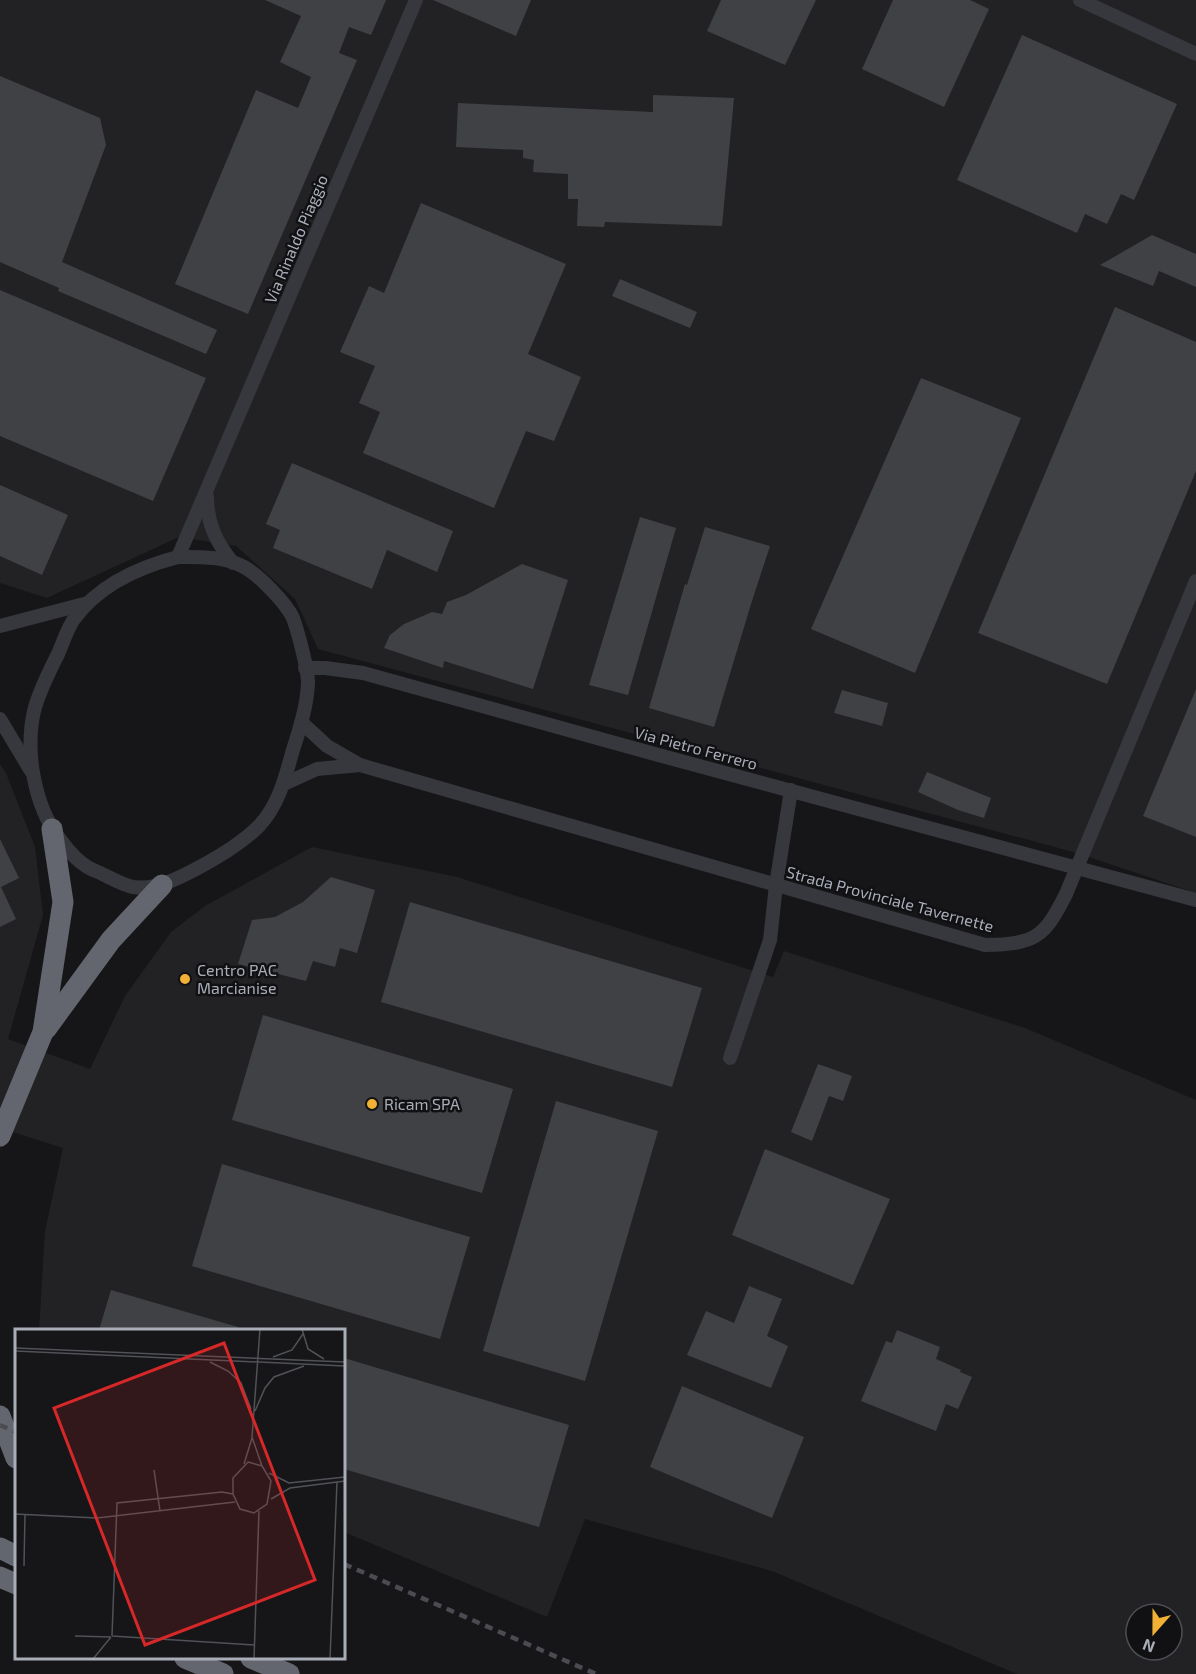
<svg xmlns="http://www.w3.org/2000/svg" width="1196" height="1674" font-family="'Exo 2',sans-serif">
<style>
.built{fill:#222225;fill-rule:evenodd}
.building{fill:#404145}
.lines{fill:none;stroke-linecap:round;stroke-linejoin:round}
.minor{stroke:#37383d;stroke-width:14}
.highway{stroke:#63666e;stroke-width:21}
.rail{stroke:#4a4c52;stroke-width:4.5;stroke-dasharray:8 6;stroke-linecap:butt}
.poi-dot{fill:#f2b134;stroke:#111113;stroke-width:2}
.labels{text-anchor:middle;stroke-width:5;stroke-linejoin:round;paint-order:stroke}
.street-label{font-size:16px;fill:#a8adb8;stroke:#111113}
.poi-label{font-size:16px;fill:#a8adb8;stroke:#111113;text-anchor:start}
.inset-road{fill:none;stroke:#505258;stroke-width:1.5}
.view{fill:#d62828;fill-opacity:0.15;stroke:#d62828;stroke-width:3}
.inset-edge{fill:none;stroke:#a8adb8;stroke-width:3}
</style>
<rect width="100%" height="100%" fill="#161618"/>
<g class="built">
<polygon points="0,0 1196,0 1196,893 1077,853 318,649 295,599 236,546 179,537 47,598 0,583"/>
<path d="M0 764 6 773 35 847 43 915 8 1039 90 1069 125 996 171 932 205 906 312 847 457 877 773 977 784 951 1025 1028 1196 1100V1674H1017L772 1571 585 1519 547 1617 344 1532V1330H39L45 1231 63 1148 0 1128ZM1136 1614H1172V1650H1136Z"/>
</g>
<g class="building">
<polygon points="265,0 386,0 371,35 349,27 339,53 357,60 248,314 175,284 256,90 298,108 311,77 280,62 301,16"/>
<polygon points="433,0 531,0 516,36"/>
<polygon points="721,0 816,0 785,65 707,31"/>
<polygon points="893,0 970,0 989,9 944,107 862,69"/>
<polygon points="1022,35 1177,104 1134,200 1121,194 1107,224 1085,214 1077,233 957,180"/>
<polygon points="0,76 100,118 106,145 62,262 217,330 206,354 58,291 59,288 0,262"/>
<polygon points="653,95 734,98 722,226 605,222 604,227 577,226 578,199 568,199 568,174 533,172 534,160 523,158 523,150 456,147 458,103 653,112"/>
<polygon points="421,203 566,264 528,354 581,377 554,441 526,431 494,508 363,453 380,412 359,403 375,366 340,352 369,286 384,293"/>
<polygon points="1152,235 1196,254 1196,287 1159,271 1153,286 1100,265"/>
<polygon points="620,279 697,312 690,328 612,296"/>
<polygon points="0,290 206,378 153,501 0,436"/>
<polygon points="1115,307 1196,342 1196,471 1107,684 978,633"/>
<polygon points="921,378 1021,418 915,673 811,629"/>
<polygon points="292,463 453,531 437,572 387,550 372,589 273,548 280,530 266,524"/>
<polygon points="0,485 68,515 42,575 0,556"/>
<polygon points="640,517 676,528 628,695 589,685"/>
<polygon points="705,527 770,546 751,604 714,727 649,708 685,584 687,585"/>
<polygon points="522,564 568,580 533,689 444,661 443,668 384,648 390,635 404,624 432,612 442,614 447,602 466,595"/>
<polygon points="1196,689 1196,837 1143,816"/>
<polygon points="842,690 888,703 882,726 834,713"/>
<polygon points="927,772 991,798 984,818 958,810 918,792"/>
<polygon points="0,839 19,878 1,887 16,919 0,927"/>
<polygon points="331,877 375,890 357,953 340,948 335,967 313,961 306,981 238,964 252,920 275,917 303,902"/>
<polygon points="410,902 702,988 672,1087 381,1002"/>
<polygon points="263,1015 513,1089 482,1193 232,1120"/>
<polygon points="818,1064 852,1076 843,1101 829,1096 812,1141 791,1132"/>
<polygon points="556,1101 658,1131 585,1381 483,1351"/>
<polygon points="765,1149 890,1199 853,1285 732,1235"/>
<polygon points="222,1164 470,1237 440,1339 192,1266"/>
<polygon points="749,1286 782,1299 767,1336 788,1346 771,1388 687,1355 706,1311 734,1323"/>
<polygon points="111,1290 238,1327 238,1330 99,1330"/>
<polygon points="897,1330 940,1347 936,1359 961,1370 960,1372 972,1377 958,1409 946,1404 936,1431 861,1401 886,1341 892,1343"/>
<polygon points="344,1358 569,1425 539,1527 344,1469"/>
<polygon points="682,1386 804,1437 772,1518 650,1467"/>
</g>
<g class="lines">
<g class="minor">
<polyline points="1080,0 1196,54"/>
<path d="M207 496C207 524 216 542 233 563"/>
<path d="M178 557C200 557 224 556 244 567 259 575 286 603 293 618 298 632 308 669 308 683 307 707 299 731 292 753 285 779 278 806 259 826 241 844 219 857 196 869 177 879 156 890 133 887 122 885 109 877 98 872 81 866 70 853 59 838 34 805 25 751 34 711 39 691 49 672 58 654 63 643 67 629 74 619 99 585 139 567 178 557Z"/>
<polyline points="178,557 416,0"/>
<polyline points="0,626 88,603"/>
<polyline points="305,668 325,668 363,673 651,753 1196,900"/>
<polyline points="0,719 31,771"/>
<path d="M301 722 327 746 360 765 985 945C1035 944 1044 938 1066 894L1196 581"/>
<polyline points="284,784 317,769 360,765"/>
<polyline points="730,1058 770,940 776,885 791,790"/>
</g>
<g class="highway">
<polyline points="46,1029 111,940 162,885"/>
<polyline points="0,1136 43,1032 63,902 52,829"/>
<polyline points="0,1416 16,1458"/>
<polyline points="0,1548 16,1556"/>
<polyline points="0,1577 16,1584"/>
<polyline points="185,1658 223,1674"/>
<polyline points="251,1658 289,1674"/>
</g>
<g class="rail">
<polyline points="0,1425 16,1432"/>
<polyline points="344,1564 596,1674"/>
</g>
</g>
<g class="poi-dot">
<circle cx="185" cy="979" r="6"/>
<circle cx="372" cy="1104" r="6"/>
</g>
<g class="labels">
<g class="street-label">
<text transform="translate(296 239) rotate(-67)" y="6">Via Rinaldo Piaggio</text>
<text transform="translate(696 748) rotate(15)" y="6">Via Pietro Ferrero</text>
<text transform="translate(890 899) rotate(15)" y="6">Strada Provinciale Tavernette</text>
</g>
<g class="poi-label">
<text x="197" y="976">Centro PAC<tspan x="197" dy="18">Marcianise</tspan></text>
<text x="384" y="1110">Ricam SPA</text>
</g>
</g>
<g transform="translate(15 1329)">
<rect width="330" height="330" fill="#161618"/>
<path class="inset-road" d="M245 0 237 108 247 137M287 0 293 20 309 30M0 19 330 33M0 22 330 37M258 28 277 21 288 5M195 33 213 42 226 54 236 80M240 82 250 59 259 48 289 37M233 133 247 137 256 152 252 175 239 184 225 180 218 165V149ZM229 135 237 109M139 141 145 182M254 144 274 154 330 148M256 170 275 159 330 152M0 185 82 189 220 173M9 237 10 185M60 307 96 308M97 307 102 174 207 163 218 165M97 307 239 316M78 330 96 308M239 330 244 182M315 330 322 153"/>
<path class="view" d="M209 14 300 251 130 316 39 79Z"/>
<rect width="330" height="330" class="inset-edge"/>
</g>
<g transform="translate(1154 1632) rotate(201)"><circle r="28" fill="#111113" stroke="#4d4f55" stroke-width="1.5"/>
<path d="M0-4.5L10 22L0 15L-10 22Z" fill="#f2b134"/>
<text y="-9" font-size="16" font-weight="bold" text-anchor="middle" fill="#a8adb8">N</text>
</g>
</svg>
